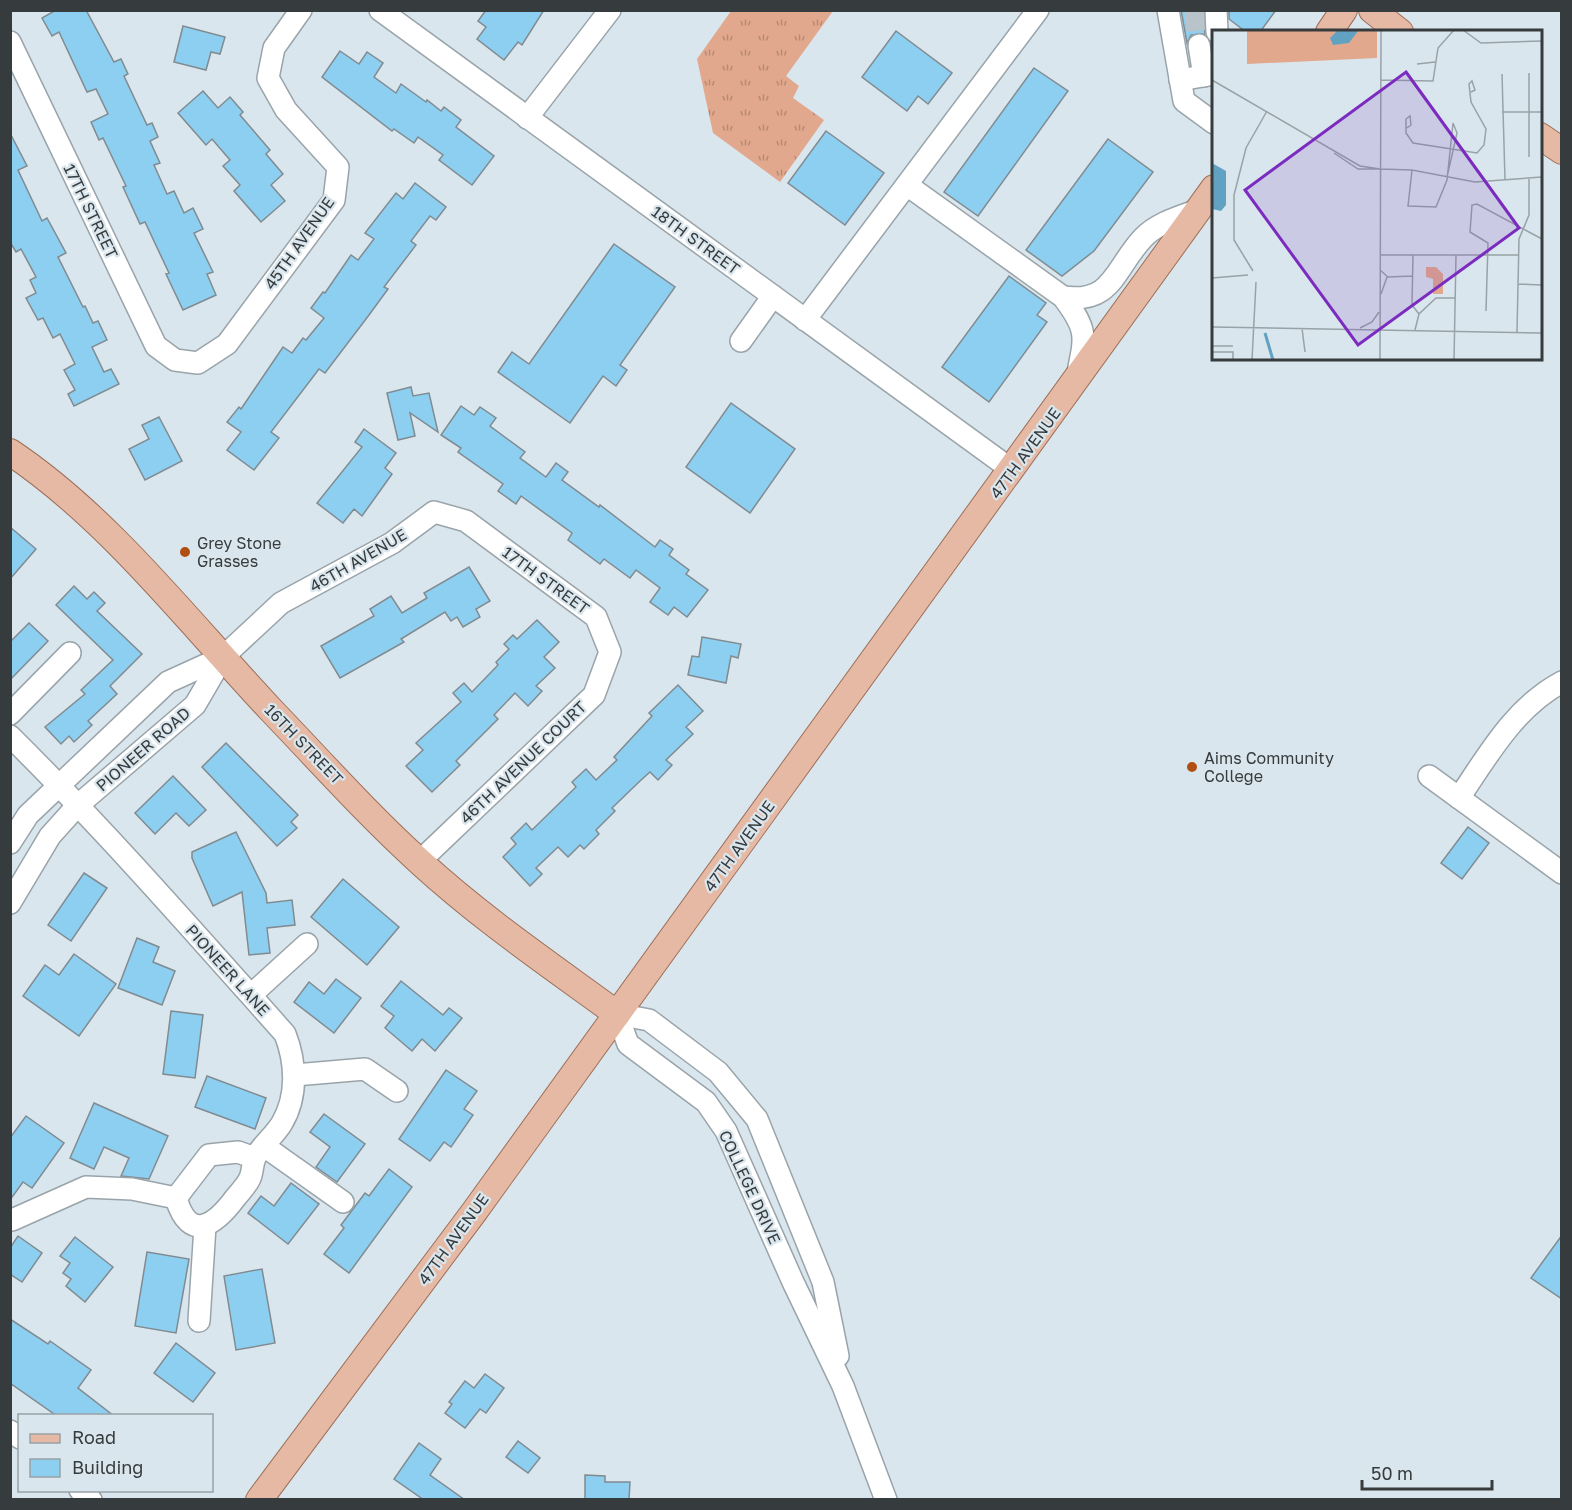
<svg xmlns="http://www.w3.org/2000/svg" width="1572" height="1510" font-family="'Golos Text',sans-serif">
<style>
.grass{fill:url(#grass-tufts)}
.building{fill:#8dcff1;stroke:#808b91;stroke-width:1.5}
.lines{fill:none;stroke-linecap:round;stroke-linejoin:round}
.minor-tunnel{stroke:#b9c4ca;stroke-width:21;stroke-dasharray:21 10;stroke-linecap:butt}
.minor-casing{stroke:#99a4aa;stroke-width:24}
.major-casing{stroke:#9e6f58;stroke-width:28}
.minor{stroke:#fff;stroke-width:21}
.major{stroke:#e6b9a4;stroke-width:26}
.poi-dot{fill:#b14f12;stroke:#dae6ed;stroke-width:2}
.labels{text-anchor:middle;stroke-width:4.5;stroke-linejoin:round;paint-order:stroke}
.street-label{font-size:16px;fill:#363b3d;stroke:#dae6ed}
.poi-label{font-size:16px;fill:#363b3d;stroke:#dae6ed;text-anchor:start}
.inset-river{fill:none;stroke:#61a2c3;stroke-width:3}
.inset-road{fill:none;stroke:#98a2a7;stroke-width:1.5}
.view{fill:#7b2cbf;fill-opacity:0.15;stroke:#7b2cbf;stroke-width:3}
.inset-edge{fill:none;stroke:#363b3d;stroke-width:3}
</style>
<defs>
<pattern id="grass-tufts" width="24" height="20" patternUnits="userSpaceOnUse" patternTransform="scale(1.5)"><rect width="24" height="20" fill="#e2a88d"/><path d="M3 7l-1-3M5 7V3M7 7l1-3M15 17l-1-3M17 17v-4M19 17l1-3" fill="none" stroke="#b88a74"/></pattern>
</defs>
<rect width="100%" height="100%" fill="#dae6ed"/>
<polygon class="grass" points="731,11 833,11 786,76 799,86 793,98 824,120 780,182 713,133 697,59"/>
<g class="building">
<polygon points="56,10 86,10 114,62 121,59 128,74 124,76 147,125 152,123 158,137 150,141 160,163 154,165 167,194 174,191 184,213 193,208 203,229 194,233 213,272 207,274 216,295 183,310 166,274 169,273 145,222 140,224 123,187 126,186 103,138 99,140 91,122 108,114 96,89 87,92 59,32 52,36 42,18"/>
<polygon points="486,10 544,10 522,45 518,42 504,60 477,39 486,27 478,21"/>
<polygon points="1181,10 1203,10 1205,34 1191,35 1187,43"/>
<polygon points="1229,10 1276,10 1260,32 1246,32 1229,19"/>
<polygon points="183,26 225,37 220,54 211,52 206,70 174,62"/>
<polygon points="896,31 952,73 928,104 918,96 907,111 862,77"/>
<polygon points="340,51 359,64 367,52 383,63 374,77 396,93 401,84 426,102 427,100 441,111 444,107 461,120 456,127 494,156 472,185 439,160 443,155 418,137 414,143 394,129 392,131 322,77"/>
<polygon points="1034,68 1068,91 978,216 944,192"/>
<polygon points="203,91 218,108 230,97 243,112 240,115 270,150 266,154 283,174 271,185 285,201 261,222 234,191 240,185 223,166 230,160 212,139 206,145 178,113"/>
<polygon points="826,131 884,173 845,225 788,183"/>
<polygon points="10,133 27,166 18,170 42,221 47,218 66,253 58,257 83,307 85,306 93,323 98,321 107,340 92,347 104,372 111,369 119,384 74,406 68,394 75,390 64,370 75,364 60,334 53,338 43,318 38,320 26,298 36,293 30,280 36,277 21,249 16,252 10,242"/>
<polygon points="1108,139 1153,172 1094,251 1062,276 1026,250"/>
<polygon points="415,183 446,207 436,220 430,216 411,241 416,245 384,287 388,289 369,315 325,373 319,369 271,432 279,438 254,470 227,450 241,432 227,422 239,407 241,409 283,347 292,353 303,338 306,340 324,318 311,308 323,292 325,293 351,255 358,260 374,239 365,233 396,193 403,199"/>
<polygon points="614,244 675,287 620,365 627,370 616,386 603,376 570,423 498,372 512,352 529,364"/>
<polygon points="1009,276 1046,303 1037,315 1047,322 989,402 942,367"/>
<polygon points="411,387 413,396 429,393 438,432 410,413 415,436 398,440 387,393"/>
<polygon points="731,403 795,449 750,513 686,467"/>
<polygon points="461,406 474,415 480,407 496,418 490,426 525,452 520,458 546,477 556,463 568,472 562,480 599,507 600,505 655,547 660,540 673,549 669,555 689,570 686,574 708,590 687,617 674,607 668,615 650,602 660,588 636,570 630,578 604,559 600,564 568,540 572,533 521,496 516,504 498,491 503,484 458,452 461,448 441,435"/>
<polygon points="159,417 182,461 145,480 129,449 149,439 142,425"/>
<polygon points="364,429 396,453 385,468 392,474 362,516 354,509 343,523 317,503 362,447 355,442"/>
<polygon points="10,527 36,549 10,579"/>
<polygon points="469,567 490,601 476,609 480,617 463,627 457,617 451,621 445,612 401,639 404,642 340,678 321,646 374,616 370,609 391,596 402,613 427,598 424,593"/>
<polygon points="74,586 87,599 94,592 105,603 97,611 142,654 110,686 117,694 88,721 92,725 74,742 69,736 61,744 45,727 85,694 81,690 113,660 56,605"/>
<polygon points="537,620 559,642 544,657 555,668 536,686 542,691 528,706 515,693 494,715 498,719 456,761 460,765 432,792 406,766 423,750 416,743 461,702 453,693 464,683 472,692 498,665 496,662 509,649 504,644 513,635 517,639"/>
<polygon points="29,623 48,641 10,680 10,642"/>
<polygon points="702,637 741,644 738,658 731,656 726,683 688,675 692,656 699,657"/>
<polygon points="678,685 703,711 686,727 693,734 666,760 672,765 658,780 650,772 640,781 612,808 615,811 596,830 599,834 584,849 580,845 568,857 558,847 536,868 542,874 530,886 503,857 516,844 511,838 526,823 532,830 576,787 572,782 586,769 596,780 617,760 614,757 652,716 649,713"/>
<polygon points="226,743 298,815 291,822 297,828 277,846 202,767"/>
<polygon points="173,776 206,810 189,826 176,813 155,834 135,813"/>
<polygon points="1468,827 1489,843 1462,879 1441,863"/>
<polygon points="236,832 266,893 267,903 292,900 295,925 267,928 270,953 249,955 242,892 213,906 192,858 192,852"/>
<polygon points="84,873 107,888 71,941 48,925"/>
<polygon points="343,879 399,927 367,965 311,917"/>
<polygon points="137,938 159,947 153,962 175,971 162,1005 118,988"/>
<polygon points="74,954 116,984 79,1036 23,996 45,965 59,975"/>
<polygon points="336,979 361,998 334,1033 294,1002 309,982 324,994"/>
<polygon points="401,981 443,1015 449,1008 462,1018 435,1051 422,1039 412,1051 385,1028 394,1016 381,1006"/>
<polygon points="171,1011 203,1015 195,1078 163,1074"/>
<polygon points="446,1070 477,1091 464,1109 473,1115 451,1147 444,1142 430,1161 399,1139"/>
<polygon points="207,1076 266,1098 255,1129 195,1107"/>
<polygon points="94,1103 168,1136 149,1179 121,1176 129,1158 104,1147 94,1169 70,1158"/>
<polygon points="324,1114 365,1144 337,1182 316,1167 330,1147 310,1132"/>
<polygon points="26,1116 64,1143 32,1188 23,1182 10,1200 10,1138"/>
<polygon points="389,1169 412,1187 349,1273 324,1254 344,1228 341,1225 365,1193 369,1196"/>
<polygon points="291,1183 319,1204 288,1244 248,1213 261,1196 274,1206"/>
<polygon points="1562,1235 1562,1299 1531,1278"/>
<polygon points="18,1236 42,1253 22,1282 10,1274 10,1248"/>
<polygon points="75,1237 113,1267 85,1302 66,1286 71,1279 63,1273 70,1263 60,1256"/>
<polygon points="147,1252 189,1259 176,1333 135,1326"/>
<polygon points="262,1269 275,1343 236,1350 224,1276"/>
<polygon points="10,1319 48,1344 50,1341 91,1370 78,1388 114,1416 57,1416 10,1383"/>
<polygon points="176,1343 215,1373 193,1402 154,1373"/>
<polygon points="485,1374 504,1388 486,1413 480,1409 465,1428 445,1413 452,1404 449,1402 465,1381 474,1388"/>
<polygon points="518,1441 540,1458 528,1473 506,1457"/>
<polygon points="419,1443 441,1459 430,1475 465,1500 424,1500 394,1479"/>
<polygon points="585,1475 605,1476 605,1482 630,1482 629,1500 585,1500"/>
</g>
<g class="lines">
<polyline class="minor-tunnel" points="1195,10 1199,45"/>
<defs>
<g id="minor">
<polyline points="380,10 1012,470"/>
<polyline points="1168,10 1184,101 1214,123"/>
<polyline points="1216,10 1217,32"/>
<polyline points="10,42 156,346 175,360 198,363 227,344 334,200 338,167 286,110 268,78 274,48 301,10"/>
<polyline points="1199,45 1204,76"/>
<polyline points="1180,80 1214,74"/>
<polyline points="527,118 610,10"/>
<path d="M907 185 1063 297C1089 331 1085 337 1077 377"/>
<path d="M1063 297C1113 304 1114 269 1143 238 1157 223 1179 217 1198 210"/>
<polyline points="805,320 1038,10"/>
<polyline points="741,341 773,296"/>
<polyline points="10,714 70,653"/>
<path d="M10 736C106 831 195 933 285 1034 296 1062 298 1096 282 1123 275 1135 263 1144 256 1156 252 1163 253 1171 250 1178 247 1185 241 1191 236 1197 216 1224 190 1245 176 1198L209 1155 238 1152 255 1158"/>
<polyline points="1429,776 1562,873"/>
<path d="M1459 798C1488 755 1515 707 1562 682"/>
<polyline points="10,843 28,815 168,682 223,657"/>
<polyline points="10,903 50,836 77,806 195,705 223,657 281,603 392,543 434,512 466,521 596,617 610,652 594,695 419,862"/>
<polyline points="251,995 307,944"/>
<polyline points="617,1014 628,1044 706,1102 726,1131 793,1282 843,1386 886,1500"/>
<polyline points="617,1014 649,1020 718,1072 757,1119 823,1282 838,1356"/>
<polyline points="295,1075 365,1069 397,1091"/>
<polyline points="264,1146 343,1202"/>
<polyline points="12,1220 86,1187 132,1189 176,1198"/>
<polyline points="199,1321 205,1226"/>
<polyline points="10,1431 20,1438"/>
<polyline points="80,1490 91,1500"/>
</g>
<g id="major">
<polyline points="1372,10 1400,32"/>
<polyline points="1329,32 1344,10"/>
<polyline points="1540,136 1562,151"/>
<path d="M10 452C109 518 190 624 271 710 320 761 367 814 420 862 481 918 550 965 617 1014"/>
<polyline points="259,1500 474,1212 1214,188"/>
</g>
</defs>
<use href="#minor" class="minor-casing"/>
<use href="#major" class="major-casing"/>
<use href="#minor" class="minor"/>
<use href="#major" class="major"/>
</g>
<g class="poi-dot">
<circle cx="185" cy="552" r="6"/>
<circle cx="1192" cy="767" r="6"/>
</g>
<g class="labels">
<g class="street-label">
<text transform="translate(91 211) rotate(64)" y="6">17TH STREET</text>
<text transform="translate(696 240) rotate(36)" y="6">18TH STREET</text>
<text transform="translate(299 243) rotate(-55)" y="6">45TH AVENUE</text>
<text transform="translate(1025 453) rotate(-54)" y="6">47TH AVENUE</text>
<text transform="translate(358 560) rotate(-30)" y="6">46TH AVENUE</text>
<text transform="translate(546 580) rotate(36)" y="6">17TH STREET</text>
<text transform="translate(304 744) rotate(46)" y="6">16TH STREET</text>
<text transform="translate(143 749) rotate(-41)" y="6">PIONEER ROAD</text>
<text transform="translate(523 762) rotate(-44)" y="6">46TH AVENUE COURT</text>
<text transform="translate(739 846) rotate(-54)" y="6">47TH AVENUE</text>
<text transform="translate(228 970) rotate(48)" y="6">PIONEER LANE</text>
<text transform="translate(750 1187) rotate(65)" y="6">COLLEGE DRIVE</text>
<text transform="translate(453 1239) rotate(-54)" y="6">47TH AVENUE</text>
</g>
<g class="poi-label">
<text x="197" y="549">Grey Stone<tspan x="197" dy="18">Grasses</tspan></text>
<text x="1204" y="764">Aims Community<tspan x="1204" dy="18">College</tspan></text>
</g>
</g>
<g transform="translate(1212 30)">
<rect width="330" height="330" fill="#dae6ed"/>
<path d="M35 0H165V28L35 34ZM214 237H224L231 244V264H221V249L214 247Z" fill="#e2a88d"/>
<path d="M126 0H145L146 1 137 13 121 15 118 8ZM0 133 14 141V175L9 181 0 179Z" fill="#61a2c3"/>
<path class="inset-river" d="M53 303 61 330"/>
<path class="inset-road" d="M251 0 269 13 330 11M205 34 223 32M317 43V127M290 44 293 150M0 50 148 136 168 139M169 50 221 51 226 18 242 0M290 82H330M195 98 199 95 198 86 194 89V103L201 113 265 123 272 115 274 99 259 72 257 54 260 51 263 60 259 62M122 123 146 139H168M168 139 200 140 263 152 330 147M200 140 196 176 224 177 235 150 241 93 245 103 235 147M168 225H306M201 225 200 275 207 284M168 240 176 247 200 246M41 241 22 210V165L34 118 55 81M0 248 36 245M306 254 330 255M169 264 175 247M274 281 276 213 258 202 260 175 265 174 330 209M0 297 330 303M90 298 93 322M148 298 160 292 167 282M203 300 207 284 224 268H243M305 302 307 209 317 185V149M0 316H21M0 322H21V330M40 330 44 252M168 330 169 0M242 330 244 225"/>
<path class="view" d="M194 42 307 198 146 315 33 160Z"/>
<rect width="330" height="330" class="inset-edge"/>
</g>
<rect width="1572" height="1510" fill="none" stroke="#363b3d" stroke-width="24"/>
<rect x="18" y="1414" width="195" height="78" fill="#dae6ed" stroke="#98a2a7" stroke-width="1.5"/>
<rect x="30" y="1434" width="30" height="9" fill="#e6b9a4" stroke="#98a2a7" stroke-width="1.5"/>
<text x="72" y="1444" font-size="18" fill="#363b3d">Road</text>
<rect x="30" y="1459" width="30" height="18" fill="#8dcff1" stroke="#98a2a7" stroke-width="1.5"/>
<text x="72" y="1474" font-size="18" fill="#363b3d">Building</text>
<path d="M1362 1480v9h130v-9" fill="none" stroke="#363b3d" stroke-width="3"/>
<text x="1371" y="1480" font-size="18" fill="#363b3d" stroke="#dae6ed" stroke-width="4.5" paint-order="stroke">50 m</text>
</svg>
